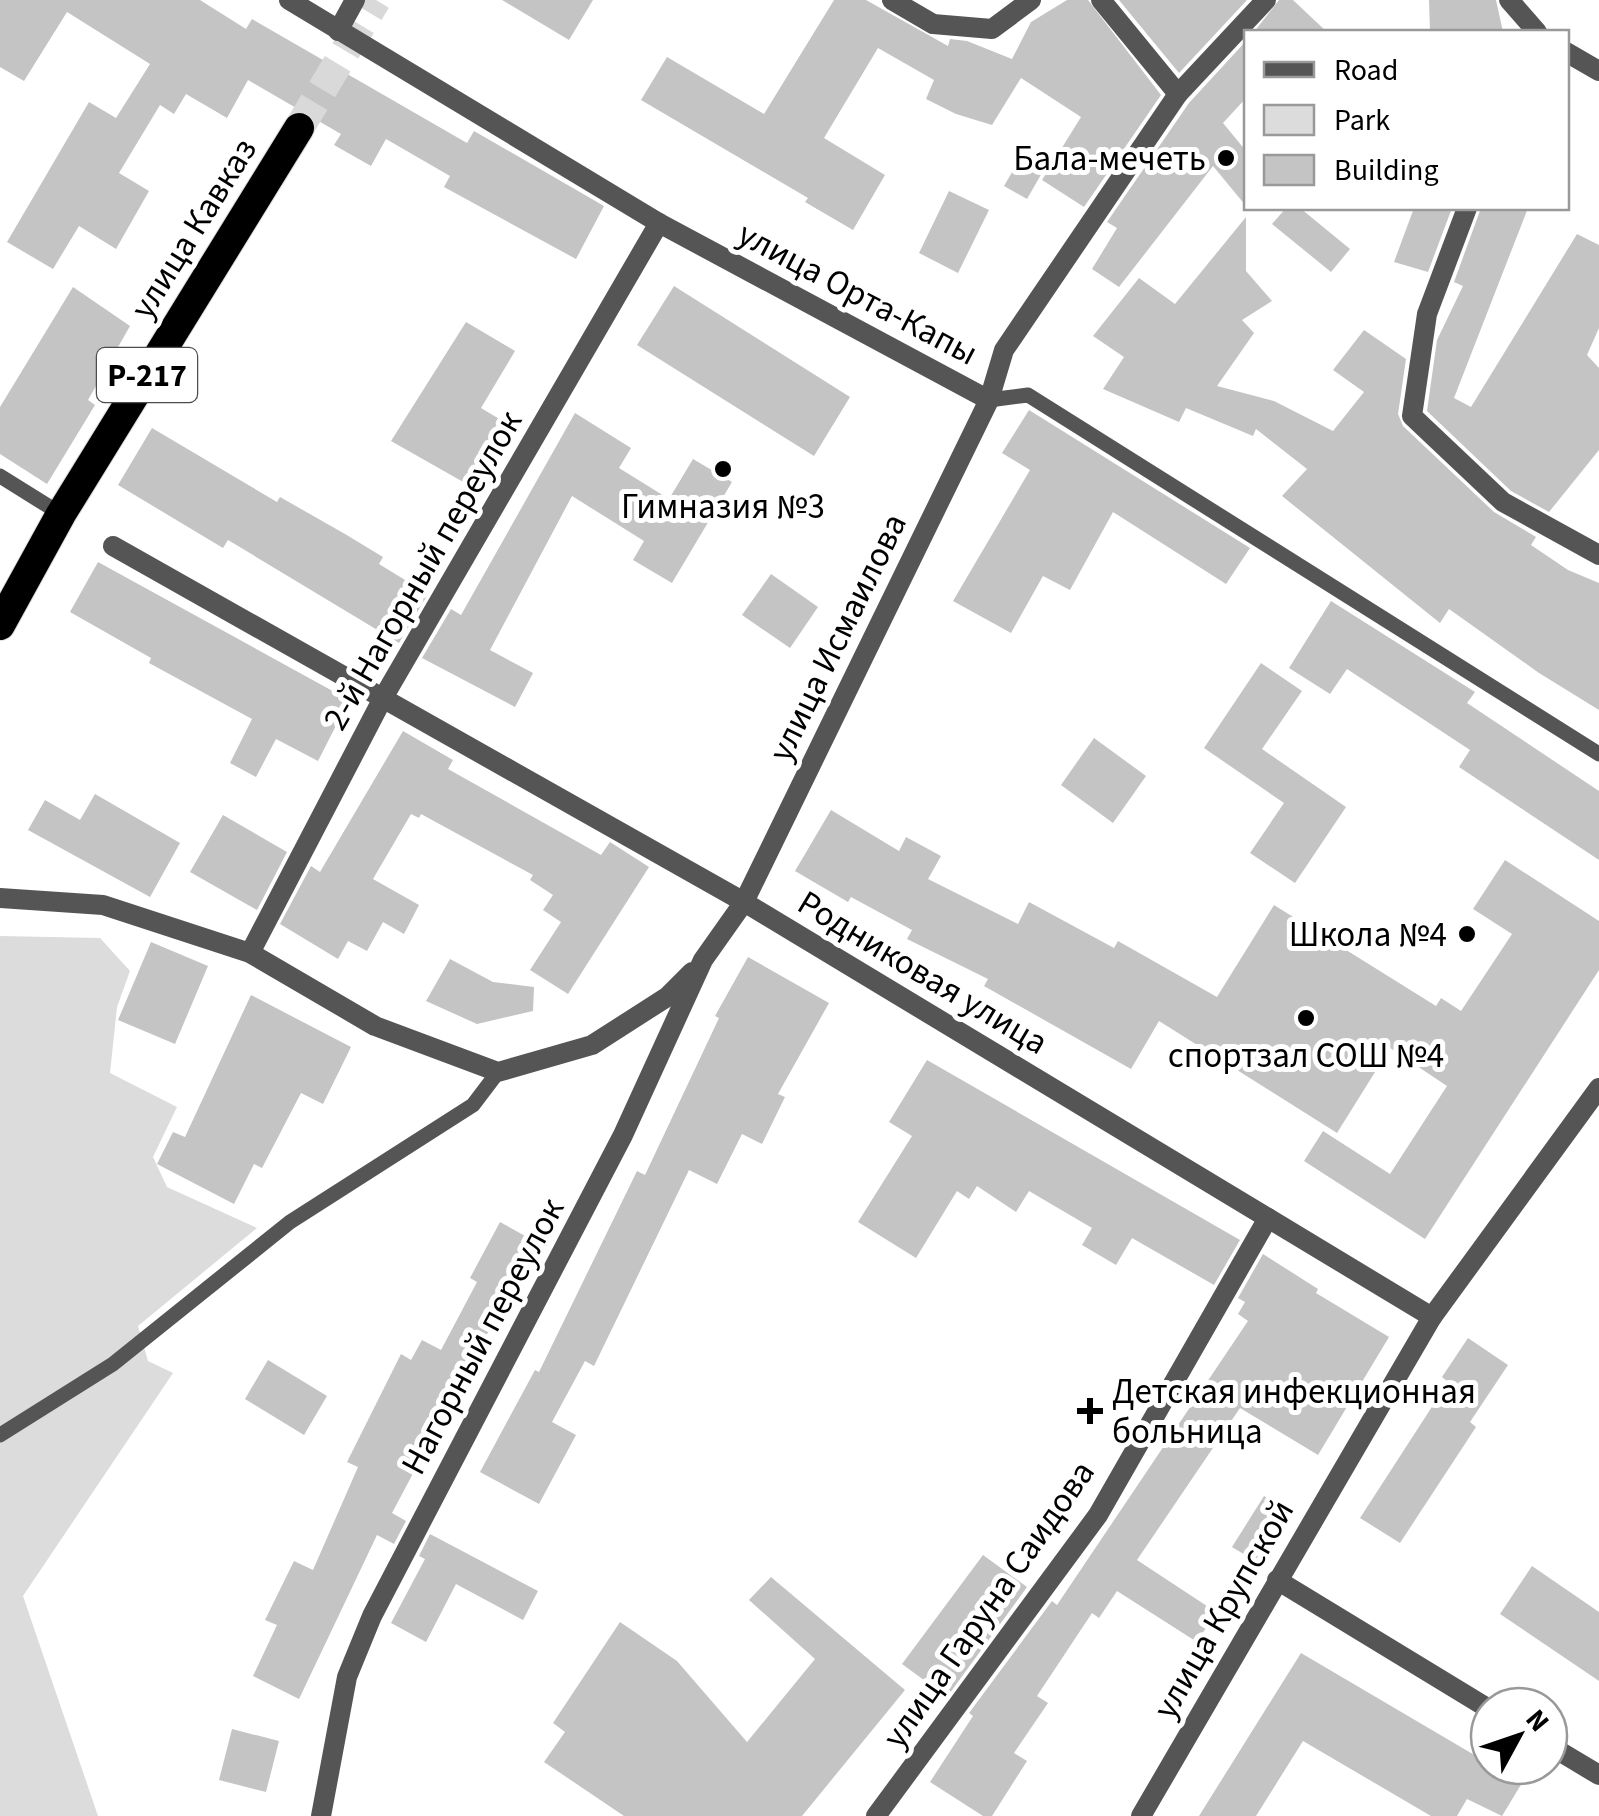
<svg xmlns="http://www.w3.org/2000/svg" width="1599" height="1816" font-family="'Source Sans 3',sans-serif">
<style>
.green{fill:#dcdcdc}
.building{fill:#c4c4c4}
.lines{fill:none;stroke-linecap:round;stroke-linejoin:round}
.highway-tunnel{stroke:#d9d9d9;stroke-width:30;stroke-dasharray:30 15;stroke-linecap:butt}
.highway-casing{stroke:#dbdbdb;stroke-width:32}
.lane{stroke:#555;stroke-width:15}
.street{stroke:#555;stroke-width:20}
.highway{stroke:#000;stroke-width:30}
.poi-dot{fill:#000;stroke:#fff;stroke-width:4}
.labels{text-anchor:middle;stroke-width:10;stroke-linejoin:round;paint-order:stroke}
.shield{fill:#fff;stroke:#4c4c4c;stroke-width:2.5}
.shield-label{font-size:32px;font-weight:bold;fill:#000}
.poi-label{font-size:35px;fill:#000;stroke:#fff;text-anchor:end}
.street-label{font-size:35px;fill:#000;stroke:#fff}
</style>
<rect width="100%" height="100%" fill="#fff"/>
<polygon class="green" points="0,936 100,938 130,971 117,1007 110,1073 177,1107 153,1157 167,1187 257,1228 138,1326 148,1361 173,1373 23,1596 98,1816 0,1816"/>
<g class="building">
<polygon points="0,0 200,0 246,29 252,19 467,143 474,131 604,206 576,259 444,187 450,176 386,139 371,166 334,145 341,134 248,80 227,118 186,94 174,114 160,105 119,173 149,191 116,249 79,226 53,269 7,242 89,102 116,118 150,64 67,12 24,81 0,67"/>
<polygon points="502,0 593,0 569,40"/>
<polygon points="834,0 866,0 948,46 950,39 967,41 1012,59 1031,22 1067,0 1088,0 1161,95 1084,207 1042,180 1081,117 1021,78 992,125 956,114 926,99 934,80 878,48 824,138 885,175 853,230 805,202 808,198 641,100 667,57 764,114"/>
<polygon points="1119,0 1247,0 1179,73"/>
<polygon points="1279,0 1293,0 1327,32 1254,32"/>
<polygon points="1429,0 1496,0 1503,32 1430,32"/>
<polygon points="1246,41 1246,98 1223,123 1246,151 1246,161 1242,160 1246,163 1246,206 1213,166 1119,287 1092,269 1117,228 1107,222 1189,103"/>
<polygon points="1027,146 1050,159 1027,199 1004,186"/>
<polygon points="949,191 989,210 958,273 919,253"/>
<polygon points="1286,208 1300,208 1350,249 1331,272 1272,224"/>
<polygon points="1414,208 1452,208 1428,272 1394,262"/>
<polygon points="1481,208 1528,208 1454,398 1471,407 1577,234 1599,245 1599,328 1587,355 1599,368 1599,450 1549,512 1511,491 1427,411 1437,340 1463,286 1454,282"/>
<polygon points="1246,217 1246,271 1272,301 1242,320 1254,333 1217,386 1274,401 1333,431 1364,392 1333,370 1364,330 1406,359 1398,414 1403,426 1494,512 1536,537 1531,545 1568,570 1599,583 1599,710 1539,673 1449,609 1440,623 1282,496 1307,469 1256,429 1253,436 1186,408 1179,422 1103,389 1124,357 1093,336 1139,278 1175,304"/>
<polygon points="674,286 850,397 814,456 637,345"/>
<polygon points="73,287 130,326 88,400 95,405 47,484 0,454 0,407"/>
<polygon points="466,322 515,351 481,408 501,420 465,483 391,441"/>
<polygon points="1029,410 1250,548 1226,584 1113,512 1070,590 1043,576 1011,633 953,601 1030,470 1002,453"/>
<polygon points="575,413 631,448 619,468 669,499 693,459 732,482 672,583 633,560 644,541 572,496 490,650 533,673 515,707 422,658 451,609 461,615"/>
<polygon points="152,428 277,502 280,497 345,534 383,557 379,564 428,594 399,643 228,540 223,548 118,485"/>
<polygon points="98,562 349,700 318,761 276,739 256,777 230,763 252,719 149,663 151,658 70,612"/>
<polygon points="771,574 818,607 790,648 742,615"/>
<polygon points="1331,601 1475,692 1467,703 1599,791 1599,860 1459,767 1470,750 1347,669 1330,694 1289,668"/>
<polygon points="1261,663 1302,691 1262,749 1346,807 1295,883 1250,853 1284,803 1204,748"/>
<polygon points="403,731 453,760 448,769 601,855 610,842 649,867 568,994 530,970 561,922 543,910 553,895 530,880 533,875 421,814 419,818 411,814 373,879 419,905 404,934 383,922 367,951 348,941 338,959 280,924 311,866 320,872"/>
<polygon points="1094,738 1146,776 1113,823 1061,785"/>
<polygon points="95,794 180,843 150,897 28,830 45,800 80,820"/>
<polygon points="831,810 899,851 906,837 941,856 928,879 1018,924 1029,902 1114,948 1118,941 1217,997 1274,905 1436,1006 1441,998 1461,1011 1512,934 1473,909 1505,860 1599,921 1599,970 1425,1239 1304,1161 1323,1131 1390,1174 1447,1086 1390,1048 1337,1133 1159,1021 1131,1069 984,986 988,979 907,939 912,930 851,897 848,902 795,871"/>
<polygon points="223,815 287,852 257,910 190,872"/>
<polygon points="151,942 208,966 175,1044 118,1020"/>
<polygon points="748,957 829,1003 778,1094 785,1097 762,1144 742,1134 717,1184 689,1170 594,1366 585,1361 552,1422 576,1435 539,1504 480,1472 535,1370 539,1372 637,1171 645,1175 719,1018 715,1016"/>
<polygon points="450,959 493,982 534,987 533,1011 477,1024 426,1001"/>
<polygon points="251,995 351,1047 323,1104 301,1093 262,1168 254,1164 234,1204 157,1164 173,1132 185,1137"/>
<polygon points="927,1060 1240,1240 1214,1285 1132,1238 1116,1265 1082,1245 1092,1228 1029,1191 1016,1212 977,1186 969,1199 957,1191 916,1258 858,1222 912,1136 889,1122"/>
<polygon points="500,1222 536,1242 392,1513 406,1521 394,1544 377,1535 299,1699 253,1676 277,1625 265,1620 294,1561 313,1570 358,1467 347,1462 401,1354 411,1360 422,1340 441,1350 477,1282 470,1278"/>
<polygon points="1263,1254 1318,1289 1316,1293 1389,1337 1318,1455 1240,1408 1137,1560 1216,1612 1197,1642 1117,1591 1099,1618 1092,1613 1037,1696 1048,1703 1014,1753 1027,1761 992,1816 983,1816 930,1782 973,1716 969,1713 1052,1601 1057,1605 1248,1321 1238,1314 1245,1302 1238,1298"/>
<polygon points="1468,1338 1508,1365 1470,1422 1476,1427 1400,1543 1360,1518 1448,1382 1442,1377"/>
<polygon points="268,1360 327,1396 304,1435 245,1399"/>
<polygon points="1264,1496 1287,1510 1255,1561 1232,1547"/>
<polygon points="430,1534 538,1591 523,1620 456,1584 426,1642 391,1623 425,1559 419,1556"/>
<polygon points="983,1555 1027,1587 947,1697 902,1664"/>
<polygon points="1532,1566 1599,1612 1599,1681 1500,1614"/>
<polygon points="771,1577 905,1690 802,1816 624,1816 544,1762 565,1732 553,1723 620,1622 677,1661 747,1742 815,1659 749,1600"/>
<polygon points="1301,1653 1522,1783 1502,1816 1467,1799 1457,1816 1431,1816 1303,1741 1256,1816 1199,1816"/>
<polygon points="232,1729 279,1741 266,1792 219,1780"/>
</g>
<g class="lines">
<polyline class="highway-tunnel" points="299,128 376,0"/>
<defs>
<polyline id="highway" points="0,625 61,514 299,128"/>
</defs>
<use href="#highway" class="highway-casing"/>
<g class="lane">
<polyline points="989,400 1028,395 1599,754"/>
<polyline points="0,476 61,514"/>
<polyline points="0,1435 113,1364 290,1222 473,1105 498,1072"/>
</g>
<g class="street">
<polyline points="289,0 659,223 989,400"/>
<polyline points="892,0 933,24 992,29 1031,0"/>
<polyline points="1101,0 1178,94"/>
<polyline points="1509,0 1537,32"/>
<polyline points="338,31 355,0"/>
<polyline points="1566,52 1599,71"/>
<polyline points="1467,208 1427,314 1412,416 1503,502 1599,555"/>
<polyline points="113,546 744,902 1432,1317"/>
<polyline points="0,898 103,905 250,953 375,1026 498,1072 592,1045 667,997 692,972"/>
<polyline points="250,953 383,698 659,223"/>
<polyline points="1277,1580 1489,1709"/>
<polyline points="1549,1745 1599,1775"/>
<polyline points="321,1816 347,1677 372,1616 623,1135 703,960 744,902 989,400 1004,350 1178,94 1266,0"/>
<polyline points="876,1816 1098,1515 1268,1218"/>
<polyline points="1141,1816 1432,1317 1599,1088"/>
</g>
<use href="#highway" class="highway"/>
</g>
<g class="poi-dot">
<circle cx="1226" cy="158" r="10"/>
<circle cx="723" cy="469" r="10"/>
<circle cx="1467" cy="934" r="10"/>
<circle cx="1306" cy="1018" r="10"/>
<path d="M1085 1396h10v10h10v10h-10v10h-10v-10h-10v-10h10z"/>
</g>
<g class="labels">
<rect class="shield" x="97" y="348" width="100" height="54" rx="8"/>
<g class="shield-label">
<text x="147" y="386">Р-217</text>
</g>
<g class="poi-label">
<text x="1206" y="170">Бала-мечеть</text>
<text x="723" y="518" text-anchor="middle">Гимназия №3</text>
<text x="1447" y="946">Школа №4</text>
<text x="1306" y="1067" text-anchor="middle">спортзал СОШ №4</text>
<text x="1112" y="1403" text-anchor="start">Детская инфекционная<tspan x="1112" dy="40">больница</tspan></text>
</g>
<g class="street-label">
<text transform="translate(193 228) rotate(-58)" y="12">улица Кавказ</text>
<text transform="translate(858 293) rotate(28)" y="12">улица Орта-Капы</text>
<text transform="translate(422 570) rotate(-60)" y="12">2-й Нагорный переулок</text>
<text transform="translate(837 637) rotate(-64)" y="12">улица Исмаилова</text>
<text transform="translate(923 972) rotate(31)" y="12">Родниковая улица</text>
<text transform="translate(482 1336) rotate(-62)" y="12">Нагорный переулок</text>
<text transform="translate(988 1604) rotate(-55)" y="12">улица Гаруна Саидова</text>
<text transform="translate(1223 1609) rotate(-60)" y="12">улица Крупской</text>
</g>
</g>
<rect x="1244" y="30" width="325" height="180" fill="#ffffff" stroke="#999999" stroke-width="2.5"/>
<rect x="1264" y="62" width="50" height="15" fill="#555555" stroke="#999999" stroke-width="2.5"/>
<text x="1334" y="80" font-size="30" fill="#000000">Road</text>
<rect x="1264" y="105" width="50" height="30" fill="#dcdcdc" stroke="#999999" stroke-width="2.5"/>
<text x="1334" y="130" font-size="30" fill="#000000">Park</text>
<rect x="1264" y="155" width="50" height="30" fill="#c4c4c4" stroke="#999999" stroke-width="2.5"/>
<text x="1334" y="180" font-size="30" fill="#000000">Building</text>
<g transform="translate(1519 1736) rotate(50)"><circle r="48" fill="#ffffff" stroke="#999999" stroke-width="2.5"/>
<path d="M0-8L18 38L0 25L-18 38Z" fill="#000000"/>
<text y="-15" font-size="28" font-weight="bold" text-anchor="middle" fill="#000000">N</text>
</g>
</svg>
